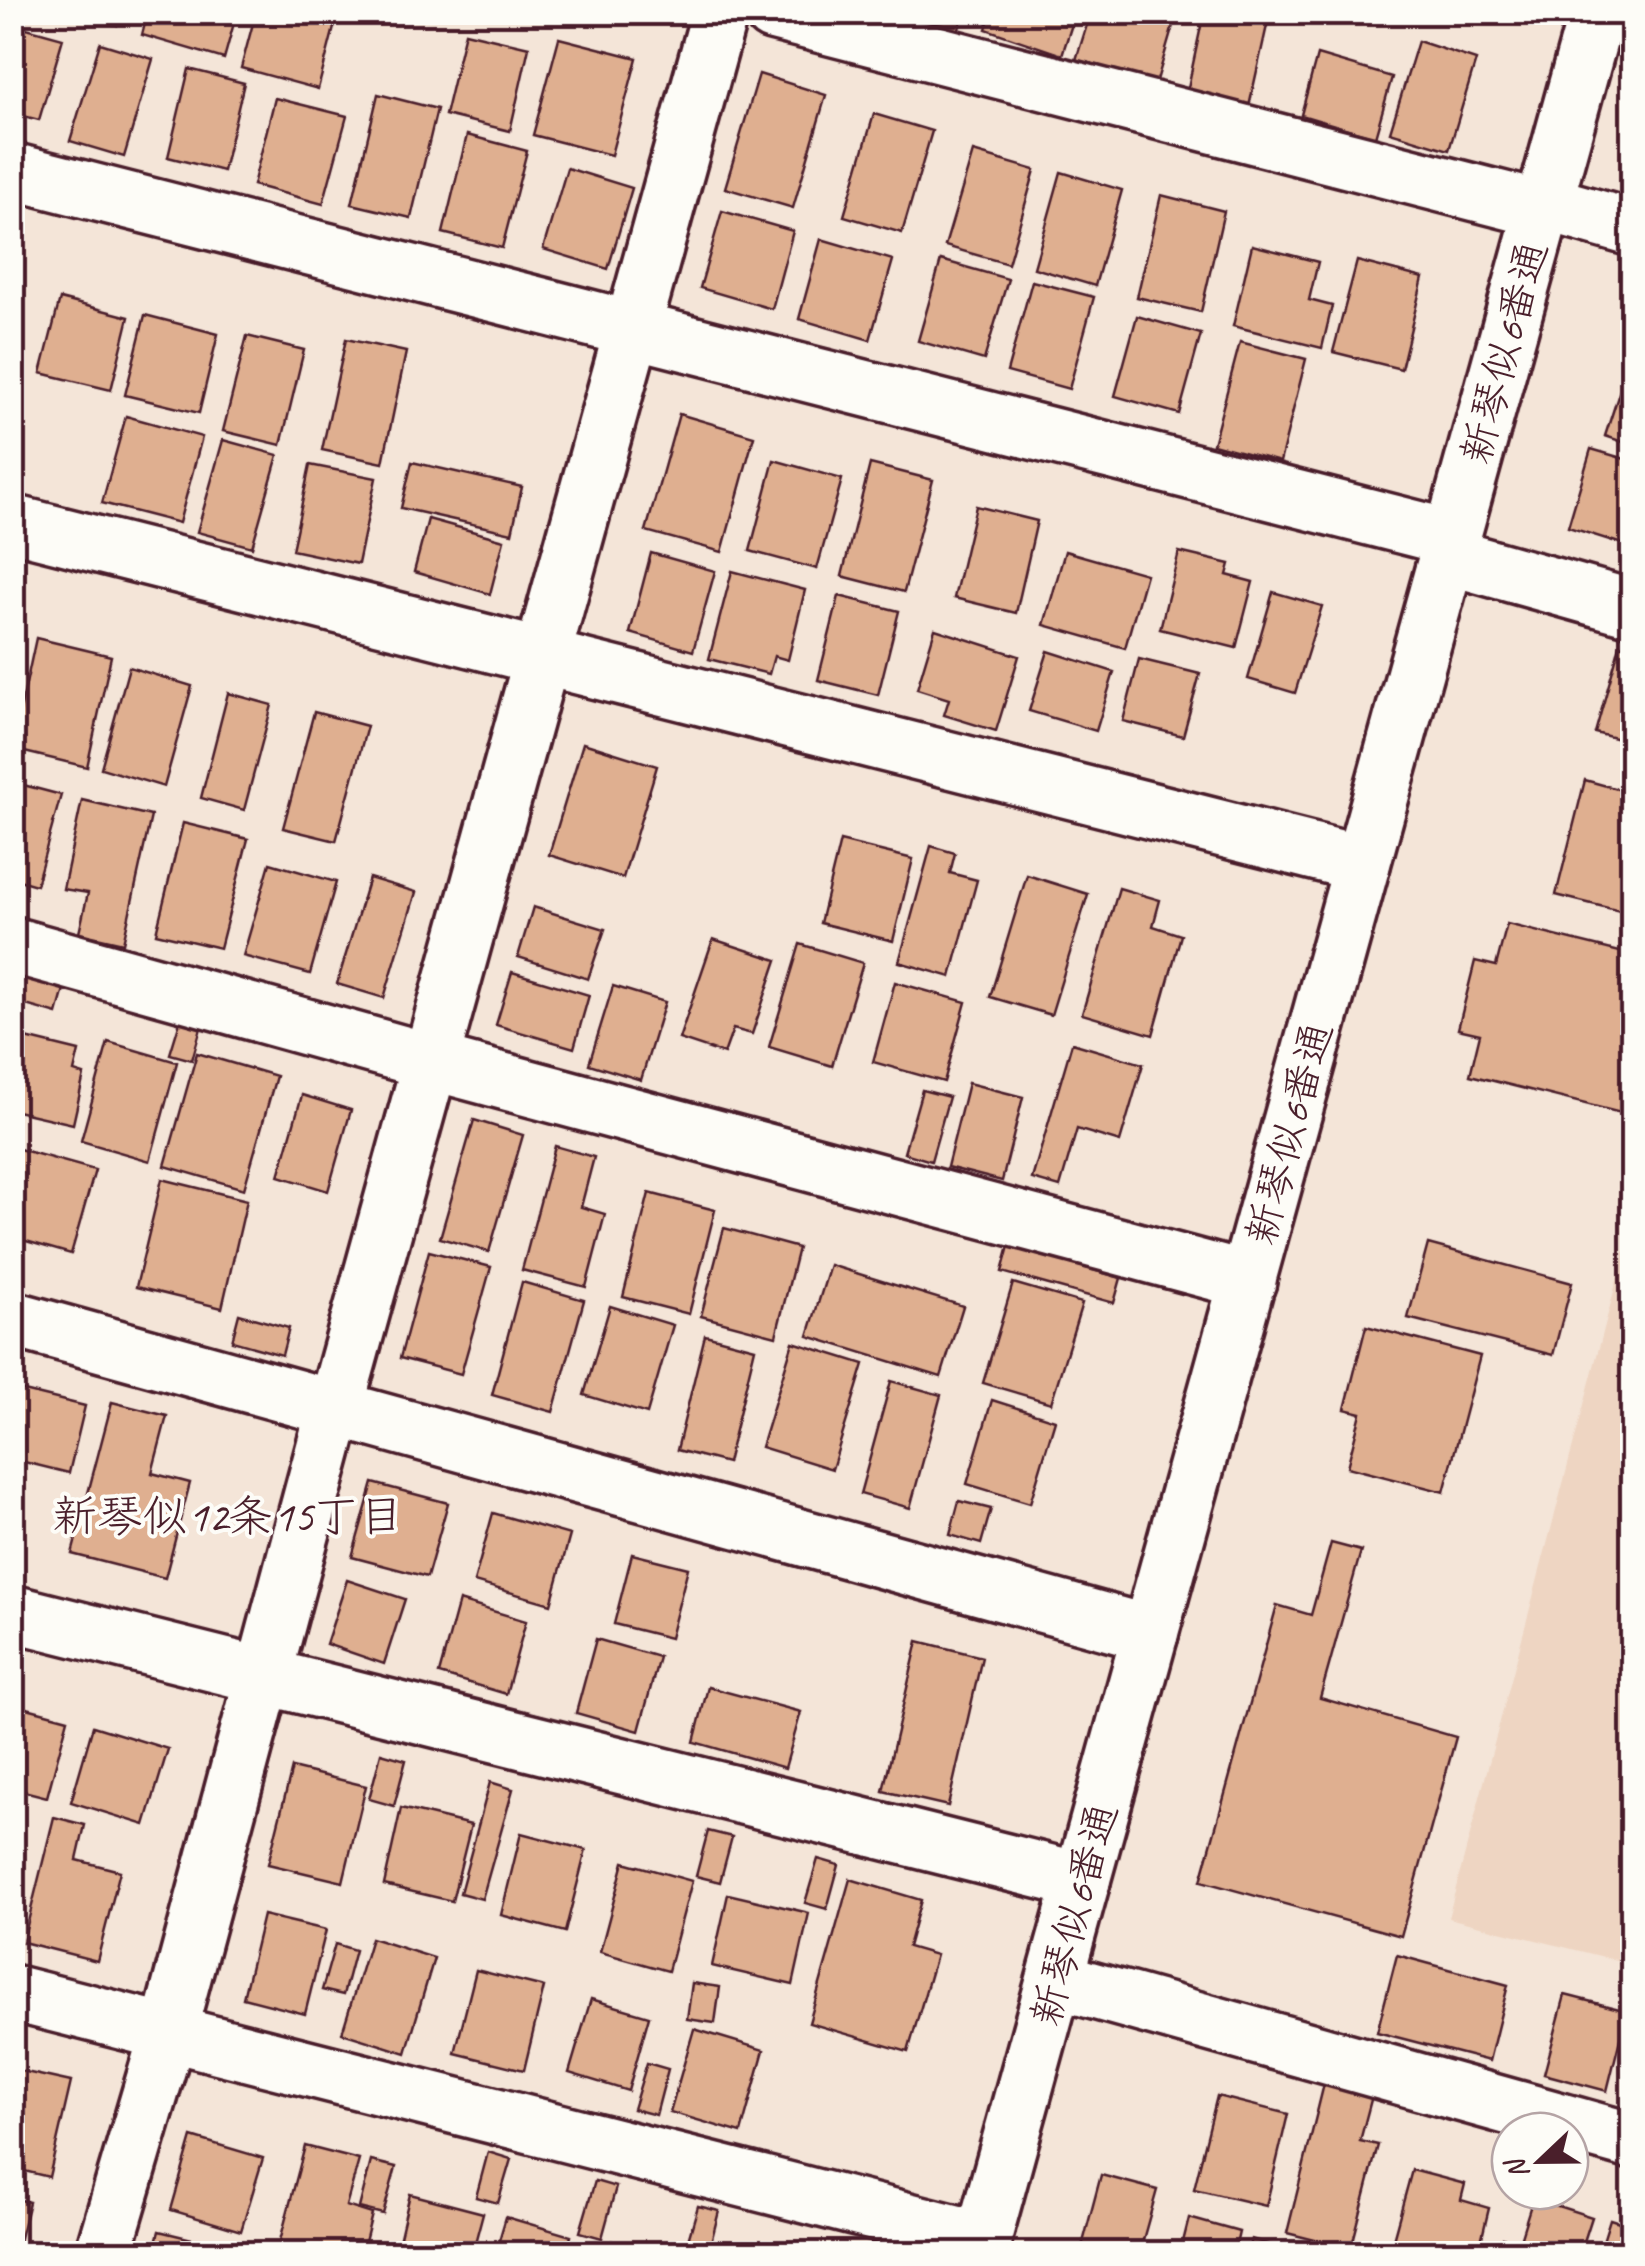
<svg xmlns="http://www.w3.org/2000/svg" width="1645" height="2266" font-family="Caveat,'Klee One',sans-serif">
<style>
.built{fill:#eed5c2}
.building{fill:#dfaf90;stroke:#4a1f2b;stroke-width:2.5}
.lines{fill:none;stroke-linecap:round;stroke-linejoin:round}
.minor-casing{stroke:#4a1f2b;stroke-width:62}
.tertiary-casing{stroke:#4a1f2b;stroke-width:62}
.minor{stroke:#fdfcf7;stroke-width:55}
.tertiary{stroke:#fdfcf7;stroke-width:55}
.labels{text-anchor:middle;stroke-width:8;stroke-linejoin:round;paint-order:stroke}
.street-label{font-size:42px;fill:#4a1f2b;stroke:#fdfcf7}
.neighbourhood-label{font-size:45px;fill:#4a1f2b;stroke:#fdfcf7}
</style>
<rect width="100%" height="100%" fill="#f4e5d8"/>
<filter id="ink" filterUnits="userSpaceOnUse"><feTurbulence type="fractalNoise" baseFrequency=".01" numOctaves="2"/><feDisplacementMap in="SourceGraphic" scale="20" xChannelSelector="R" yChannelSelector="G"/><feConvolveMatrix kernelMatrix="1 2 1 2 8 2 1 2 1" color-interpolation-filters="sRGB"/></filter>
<g filter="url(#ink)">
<polygon class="built" points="1632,1223 1632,1964 1448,1918"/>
<g class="building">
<polygon points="62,12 120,12 117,25"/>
<polygon points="148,12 237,12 224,59 142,35"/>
<polygon points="256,12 338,12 318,89 241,68"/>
<polygon points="894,12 964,12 958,32"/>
<polygon points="991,12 1076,12 1062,55 986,29"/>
<polygon points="1091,12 1177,12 1156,84 1076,60"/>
<polygon points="1204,12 1270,12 1248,111 1186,97"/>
<polygon points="12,24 63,38 39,120 12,113"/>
<polygon points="465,32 529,47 510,131 445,115"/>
<polygon points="559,38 637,58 611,155 533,135"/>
<polygon points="1418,41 1476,60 1449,150 1390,132"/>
<polygon points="100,43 153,59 124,157 70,141"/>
<polygon points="1317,55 1392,77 1375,137 1301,115"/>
<polygon points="189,69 244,83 223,171 168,157"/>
<polygon points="759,74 826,95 793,208 725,188"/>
<polygon points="378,94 437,109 411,218 352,204"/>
<polygon points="275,98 347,116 323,204 253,185"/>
<polygon points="874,114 932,131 902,233 844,216"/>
<polygon points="467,135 527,151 502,248 443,233"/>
<polygon points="973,152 1035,170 1008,264 945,246"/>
<polygon points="567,168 632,188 608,269 543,249"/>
<polygon points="1061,172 1122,190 1095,286 1034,268"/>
<polygon points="1161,195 1224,211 1201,312 1137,297"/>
<polygon points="722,211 793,231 772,309 700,288"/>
<polygon points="821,239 893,260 870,340 799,319"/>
<polygon points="1252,245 1318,262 1309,300 1332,306 1322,348 1233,326"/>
<polygon points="941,260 1008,279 984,360 918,341"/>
<polygon points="1357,261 1423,278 1401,369 1333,352"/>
<polygon points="1032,281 1094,297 1069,389 1007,372"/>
<polygon points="60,299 129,317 111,390 41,373"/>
<polygon points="145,315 218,334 199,413 125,395"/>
<polygon points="1137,316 1201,334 1179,414 1115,396"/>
<polygon points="247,336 304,350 281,445 223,431"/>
<polygon points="346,339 406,352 383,463 322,450"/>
<polygon points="1240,342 1306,359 1280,462 1213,444"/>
<polygon points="1632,353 1632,445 1605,436"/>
<polygon points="679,414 754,436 722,552 646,531"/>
<polygon points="126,416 202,437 179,523 102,503"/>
<polygon points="223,440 278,455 252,547 197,532"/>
<polygon points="1591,449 1632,461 1632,547 1568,527"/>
<polygon points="774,460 842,479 817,569 750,551"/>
<polygon points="412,462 522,487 512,533 401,508"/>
<polygon points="870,464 933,480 904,592 842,576"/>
<polygon points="310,465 376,478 358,564 292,550"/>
<polygon points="976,506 1037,521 1016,613 954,598"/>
<polygon points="428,519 504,540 490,594 414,572"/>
<polygon points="1065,551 1146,574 1125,648 1044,625"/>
<polygon points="1179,552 1230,564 1227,575 1253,582 1236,648 1160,629"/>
<polygon points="651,553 715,571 693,651 630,633"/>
<polygon points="732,571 805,590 788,660 774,656 769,674 709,659"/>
<polygon points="1273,592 1322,606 1295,693 1248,679"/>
<polygon points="839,596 899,611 878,695 818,680"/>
<polygon points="935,629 1019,656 996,731 944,715 949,699 917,689"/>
<polygon points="36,638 111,656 87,767 12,749"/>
<polygon points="1620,645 1632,648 1632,693 1619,739 1595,733"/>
<polygon points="1048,651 1114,672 1096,731 1029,711"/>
<polygon points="1139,659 1200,674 1183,736 1123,721"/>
<polygon points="129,667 192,686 164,787 101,768"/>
<polygon points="228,693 272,705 244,810 201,798"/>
<polygon points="314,712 367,726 336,841 283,828"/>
<polygon points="583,743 657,766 623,878 549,855"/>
<polygon points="1585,780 1632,793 1632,860 1620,911 1556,895"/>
<polygon points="12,782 61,795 36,885 12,878"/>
<polygon points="82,800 151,816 123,943 79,933 88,893 63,889"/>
<polygon points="183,823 248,839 220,948 156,933"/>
<polygon points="840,841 913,859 893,941 820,923"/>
<polygon points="931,846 955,853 950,873 977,880 951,977 899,962"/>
<polygon points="270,863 336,882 310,974 243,956"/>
<polygon points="1027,875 1088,894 1051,1015 990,997"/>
<polygon points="369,878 416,892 384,998 337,984"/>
<polygon points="1119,888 1160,900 1153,926 1181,935 1153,1035 1082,1014"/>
<polygon points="533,907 605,929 588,979 518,957"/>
<polygon points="1507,924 1632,955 1632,1068 1621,1113 1470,1075 1480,1034 1458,1029 1475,961 1496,966"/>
<polygon points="713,939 777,960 752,1034 733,1029 724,1054 679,1039"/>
<polygon points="800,944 863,963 832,1066 769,1047"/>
<polygon points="512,972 589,995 574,1048 496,1025"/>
<polygon points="22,977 64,989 57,1014 15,1002"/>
<polygon points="895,982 966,1002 944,1082 873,1062"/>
<polygon points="613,986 665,1002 641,1080 589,1064"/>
<polygon points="181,1018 202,1024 192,1060 170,1054"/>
<polygon points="26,1038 79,1051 74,1072 84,1075 73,1124 12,1110 12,1093"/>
<polygon points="108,1042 177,1062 150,1161 81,1141"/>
<polygon points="1072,1043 1143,1064 1120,1142 1077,1129 1060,1187 1032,1179"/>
<polygon points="197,1053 276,1076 244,1189 165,1166"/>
<polygon points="968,1083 1023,1097 1002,1181 947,1167"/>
<polygon points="922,1090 949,1097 931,1161 904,1153"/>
<polygon points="302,1095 351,1110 328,1191 279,1176"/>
<polygon points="474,1120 523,1135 489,1252 440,1238"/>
<polygon points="555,1146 594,1157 581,1207 605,1214 586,1287 522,1270"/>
<polygon points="12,1147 95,1170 71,1254 12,1237"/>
<polygon points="162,1179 247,1200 222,1308 136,1287"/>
<polygon points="649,1193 715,1210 689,1314 623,1297"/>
<polygon points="724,1228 798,1248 776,1336 701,1316"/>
<polygon points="1428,1244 1572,1283 1553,1355 1408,1318"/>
<polygon points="1009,1246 1121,1278 1114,1303 1002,1272"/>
<polygon points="429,1251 491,1267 461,1374 400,1358"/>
<polygon points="830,1265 963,1306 941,1377 808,1336"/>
<polygon points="522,1282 584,1300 553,1412 492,1395"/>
<polygon points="1013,1283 1082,1303 1051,1403 983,1383"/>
<polygon points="610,1306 673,1325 647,1414 584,1395"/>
<polygon points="239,1314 289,1328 282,1355 232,1341"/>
<polygon points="1366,1326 1480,1356 1444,1492 1347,1467 1361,1413 1345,1409"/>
<polygon points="705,1335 755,1348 727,1463 677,1450"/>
<polygon points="793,1342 864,1364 832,1469 761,1447"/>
<polygon points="891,1381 941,1395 910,1508 860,1494"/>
<polygon points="16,1389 85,1406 69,1473 12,1459 12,1404"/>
<polygon points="992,1400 1055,1420 1030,1503 967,1484"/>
<polygon points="112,1402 167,1416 152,1473 190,1483 165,1578 72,1554"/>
<polygon points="373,1483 448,1503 427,1577 352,1557"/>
<polygon points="959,1501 991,1509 981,1544 950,1535"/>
<polygon points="493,1513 570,1535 551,1604 474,1582"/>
<polygon points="1331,1543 1361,1551 1320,1698 1456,1737 1401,1936 1201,1881 1277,1605 1311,1615"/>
<polygon points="632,1554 688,1568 670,1638 614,1624"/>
<polygon points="347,1580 405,1599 384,1664 326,1644"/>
<polygon points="459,1601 526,1621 506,1694 439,1674"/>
<polygon points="596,1639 659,1657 639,1731 576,1713"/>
<polygon points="918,1641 982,1657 948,1806 883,1791"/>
<polygon points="708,1687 801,1712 785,1768 694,1742"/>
<polygon points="12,1704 68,1719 47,1797 12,1788"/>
<polygon points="93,1726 168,1749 145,1825 71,1802"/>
<polygon points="381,1753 406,1760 394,1806 369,1799"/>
<polygon points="292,1768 366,1786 343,1882 268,1864"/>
<polygon points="490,1782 513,1789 482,1899 460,1893"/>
<polygon points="401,1808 471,1825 452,1901 384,1885"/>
<polygon points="54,1817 85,1825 77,1860 120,1871 97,1961 23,1942"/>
<polygon points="708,1831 732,1837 720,1882 696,1876"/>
<polygon points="521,1833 586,1850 565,1932 501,1915"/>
<polygon points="818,1859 839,1865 827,1909 805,1903"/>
<polygon points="624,1862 692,1881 668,1971 600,1952"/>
<polygon points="850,1879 921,1900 908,1947 936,1955 908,2052 809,2023"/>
<polygon points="728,1894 809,1913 793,1985 712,1966"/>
<polygon points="263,1915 326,1930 305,2014 243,1998"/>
<polygon points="371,1938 434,1958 406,2053 342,2033"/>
<polygon points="335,1944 355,1950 343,1995 322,1990"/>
<polygon points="1397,1955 1508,1985 1489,2061 1377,2032"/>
<polygon points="476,1970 544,1987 524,2070 455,2053"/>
<polygon points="692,1983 720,1987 715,2023 687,2019"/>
<polygon points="1565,1995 1627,2011 1607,2091 1544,2074"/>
<polygon points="591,1999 649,2016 628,2091 569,2073"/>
<polygon points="694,2029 764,2050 741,2133 670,2112"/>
<polygon points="647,2063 668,2069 656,2115 633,2109"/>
<polygon points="12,2069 71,2082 49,2177 12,2168"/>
<polygon points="1324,2084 1372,2096 1360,2141 1378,2145 1351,2249 1287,2233"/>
<polygon points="1217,2096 1288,2114 1266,2206 1194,2189"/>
<polygon points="192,2137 263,2158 241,2231 171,2210"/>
<polygon points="305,2146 359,2160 346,2206 372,2214 362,2254 277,2252"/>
<polygon points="488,2152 511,2159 498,2203 476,2197"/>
<polygon points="371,2161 396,2167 383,2214 359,2208"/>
<polygon points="1412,2170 1465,2184 1461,2200 1489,2208 1478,2254 1416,2254 1391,2247"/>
<polygon points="1101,2175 1157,2190 1139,2254 1080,2254"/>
<polygon points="595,2181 616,2187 602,2238 580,2232"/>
<polygon points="410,2194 483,2213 472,2254 396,2254"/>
<polygon points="12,2198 29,2202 16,2254 12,2254"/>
<polygon points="1533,2198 1592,2217 1580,2254 1498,2254 1503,2238 1519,2243"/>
<polygon points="698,2206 719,2211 708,2254 685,2251"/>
<polygon points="506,2217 571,2236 566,2254 495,2254"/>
<polygon points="1189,2218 1239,2232 1234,2254 1180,2254"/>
<polygon points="1610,2219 1632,2226 1632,2254 1599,2254"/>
<polygon points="159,2231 229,2248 228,2254 153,2254"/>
<polygon points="1251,2239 1301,2254 1247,2254"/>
<polygon points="612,2241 654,2254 608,2254"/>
</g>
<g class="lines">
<defs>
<g id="minor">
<polyline points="772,12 1543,210"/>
<polyline points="12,171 1452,538"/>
<polyline points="1544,203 1632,228"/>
<polyline points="12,523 1362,864"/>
<polyline points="1447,556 1632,608"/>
<polyline points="12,945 432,1062 1248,1281"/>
<polyline points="12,1319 1150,1634"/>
<polyline points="12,1613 1082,1881"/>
<polyline points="1055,1980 1632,2141"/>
<polyline points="12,1993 983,2240"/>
<polyline points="103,2254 168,2033 335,1408 720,12"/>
</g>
<polyline id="tertiary" points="979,2254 1597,12"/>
</defs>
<use href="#minor" class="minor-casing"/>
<use href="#tertiary" class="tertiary-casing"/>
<use href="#minor" class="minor"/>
<use href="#tertiary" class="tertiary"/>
</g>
</g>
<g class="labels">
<g class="street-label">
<text transform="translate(1503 352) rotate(-75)" y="15">新琴似6番通</text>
<text transform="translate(1288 1133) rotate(-75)" y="15">新琴似6番通</text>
<text transform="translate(1073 1914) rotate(-75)" y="15">新琴似6番通</text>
</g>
<g class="neighbourhood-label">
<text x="228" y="1531">新琴似12条15丁目</text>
</g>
</g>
<rect width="1645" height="2266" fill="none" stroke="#fdfcf7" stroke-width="50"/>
<rect x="25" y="25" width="1595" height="2216" fill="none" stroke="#4a1f2b" stroke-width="4" filter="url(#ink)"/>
<g transform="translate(1540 2161) rotate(248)"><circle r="48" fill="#fdfcf7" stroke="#b5a4a5" stroke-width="2.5"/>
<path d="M0-8L18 38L0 25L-18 38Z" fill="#4a1f2b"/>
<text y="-15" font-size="28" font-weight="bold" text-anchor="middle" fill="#4a1f2b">N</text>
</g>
</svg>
